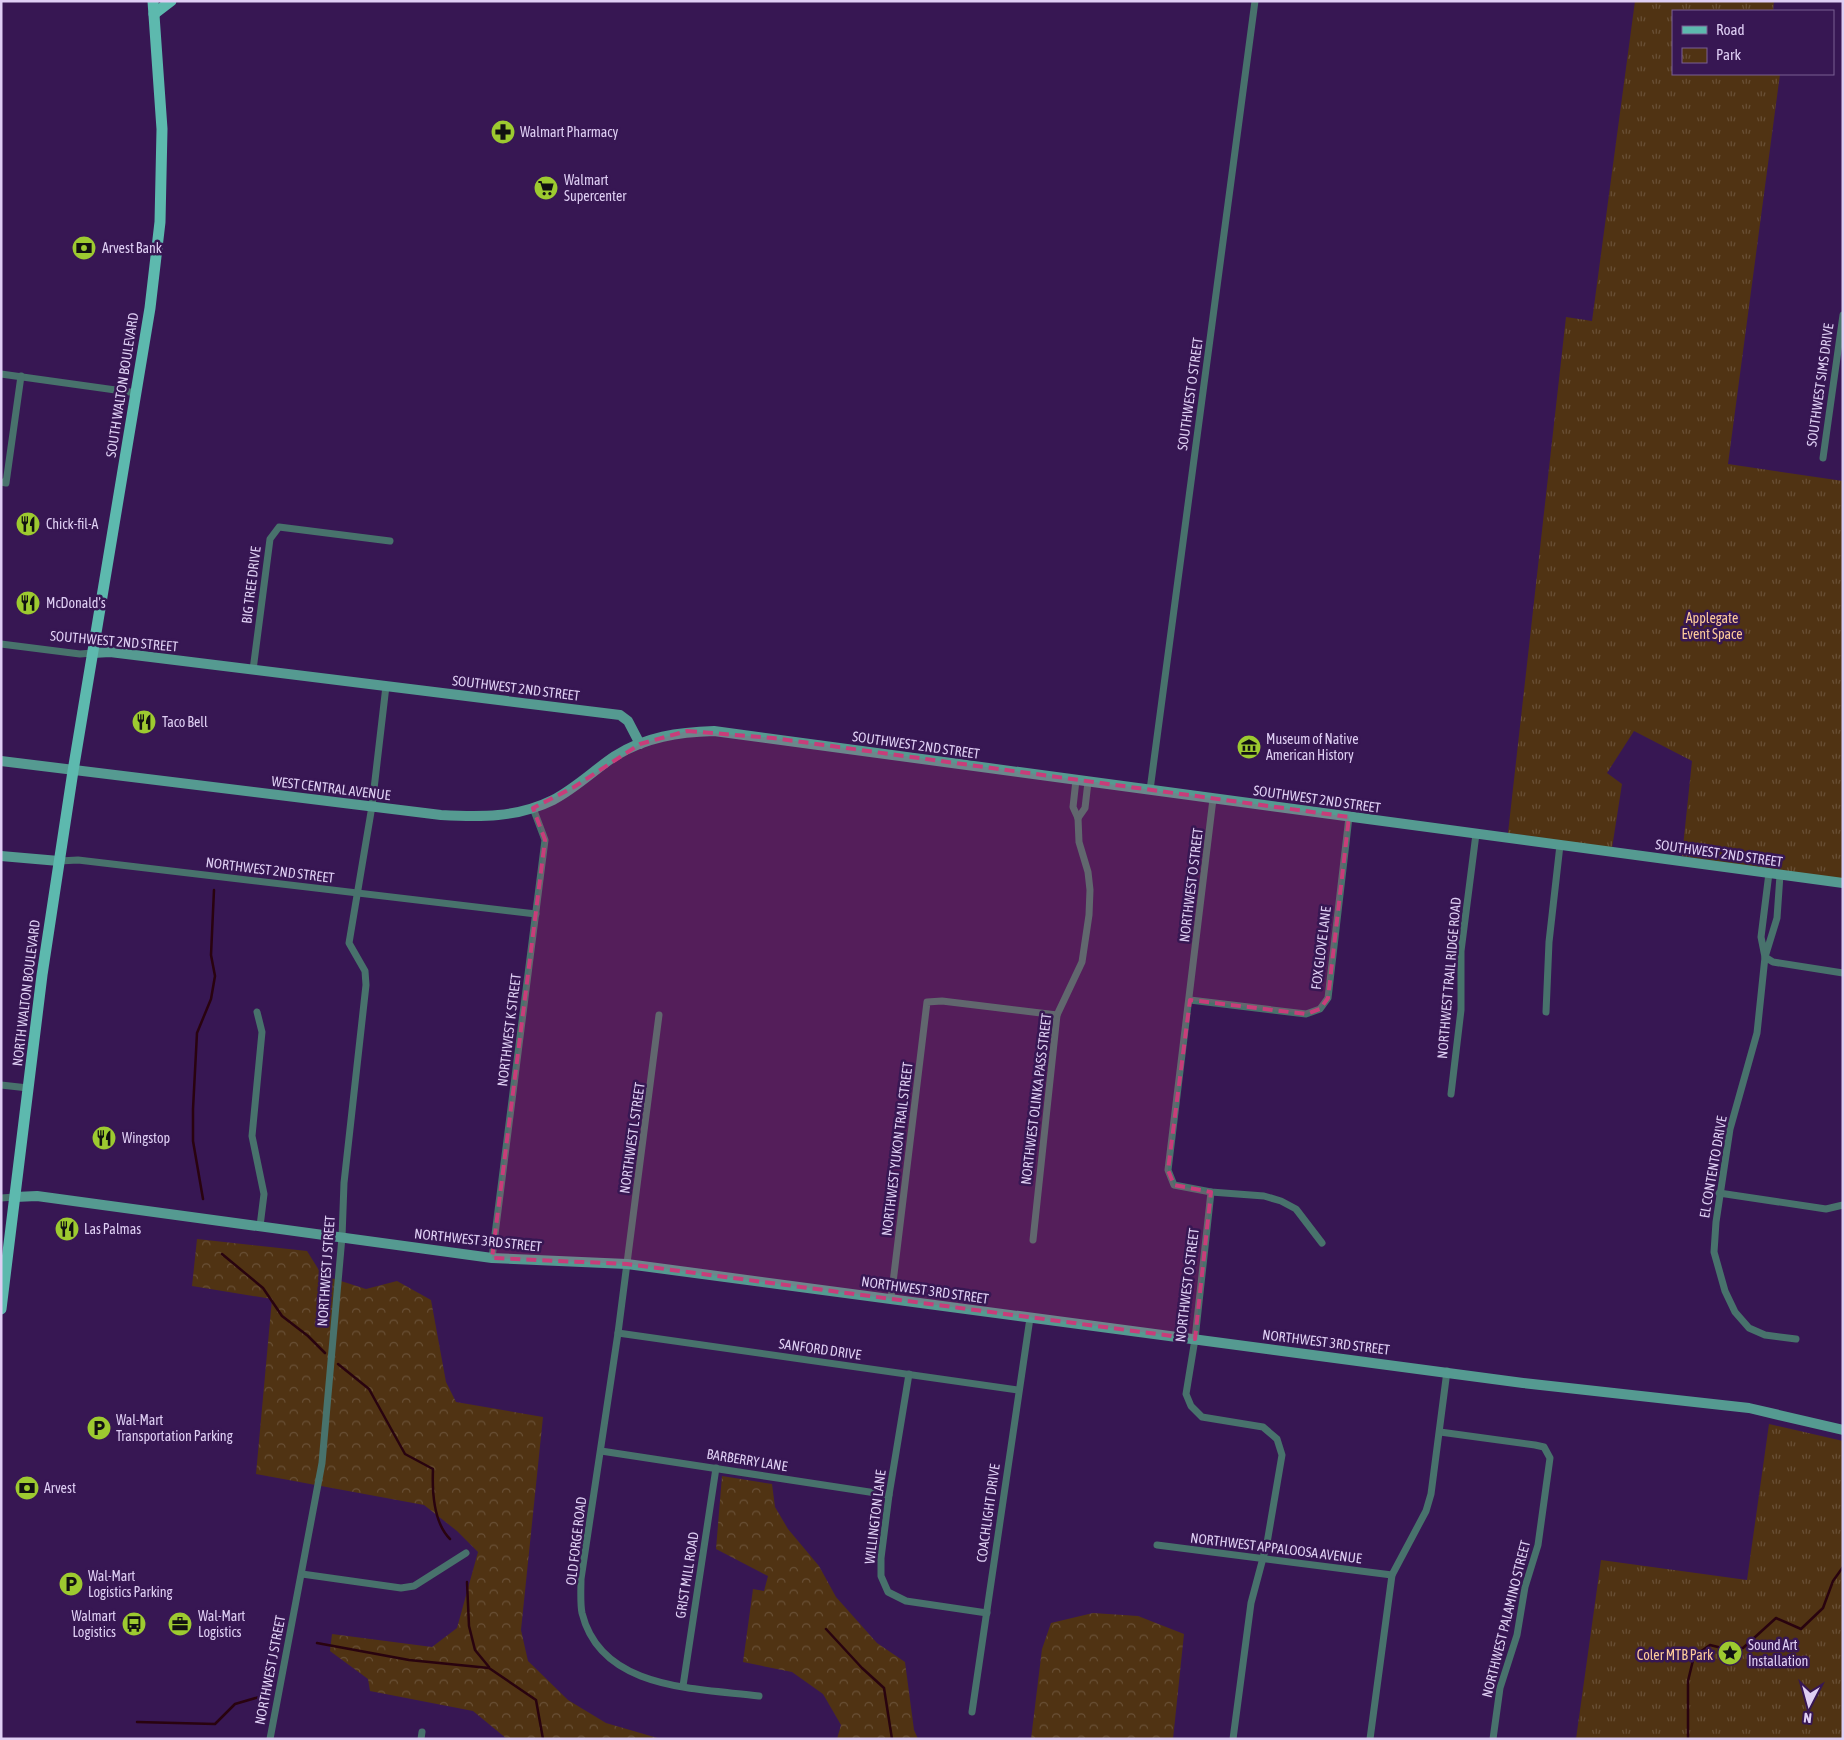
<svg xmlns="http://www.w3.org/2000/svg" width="1844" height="1740" font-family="'Asap Condensed',sans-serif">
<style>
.forest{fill:url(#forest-crowns)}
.park{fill:url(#park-tufts)}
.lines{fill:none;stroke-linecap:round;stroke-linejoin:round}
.stream{stroke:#29030f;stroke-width:2.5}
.street{stroke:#48726c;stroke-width:7}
.secondary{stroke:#559a91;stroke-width:10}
.primary{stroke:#5db9ae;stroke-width:11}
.marked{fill:#c83d7a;fill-opacity:0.2;stroke:#c83d7a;stroke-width:4;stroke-dasharray:10 6;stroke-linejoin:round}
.labels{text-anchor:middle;stroke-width:5;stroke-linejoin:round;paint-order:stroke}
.poi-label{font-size:14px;fill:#dfcff4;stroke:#371753;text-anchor:start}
.street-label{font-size:14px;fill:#dfcff4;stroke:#371753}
.park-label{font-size:14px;fill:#fcca9a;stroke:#371753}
</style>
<defs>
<pattern id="forest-crowns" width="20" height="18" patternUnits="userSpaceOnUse" patternTransform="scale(1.25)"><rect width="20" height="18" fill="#503313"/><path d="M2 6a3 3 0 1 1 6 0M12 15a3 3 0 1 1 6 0" fill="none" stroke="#695036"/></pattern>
<pattern id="park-tufts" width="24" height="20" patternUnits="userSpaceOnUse" patternTransform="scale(1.25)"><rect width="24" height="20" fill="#503313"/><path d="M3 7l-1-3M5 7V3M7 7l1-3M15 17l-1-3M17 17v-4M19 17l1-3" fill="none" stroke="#695036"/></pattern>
</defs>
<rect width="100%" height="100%" fill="#371753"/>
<g class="forest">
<polygon points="197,1239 307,1251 322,1275 366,1289 397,1281 431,1300 446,1382 456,1402 543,1417 521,1630 528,1661 568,1700 606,1723 661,1739 507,1739 473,1711 370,1691 368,1679 330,1651 332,1634 432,1647 457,1628 478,1552 457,1531 424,1505 256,1474 272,1299 192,1286"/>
<polygon points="722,1476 772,1484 775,1507 788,1529 819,1566 836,1597 877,1643 905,1662 914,1730 918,1739 837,1739 841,1725 823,1694 792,1672 743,1662 753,1589 764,1591 768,1576 716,1549"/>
<polygon points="1093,1613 1138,1616 1184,1634 1173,1739 1031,1739 1042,1649 1051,1623"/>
</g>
<g class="park">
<polygon points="1635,1 1774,1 1773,11 1673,11 1673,74 1780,74 1728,464 1843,481 1843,881 1682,856 1692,761 1634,731 1607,773 1622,784 1612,848 1508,833 1566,317 1592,321"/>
<polygon points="1769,1424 1843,1441 1843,1739 1576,1739 1601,1560 1747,1580"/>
</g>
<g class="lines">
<g class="stream">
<polyline points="203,1199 193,1141 193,1109 197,1033 211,999 215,976 211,955 214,890"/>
<polyline points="222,1254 263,1288 282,1316 308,1336 325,1353"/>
<path d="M338 1364 369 1389 405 1454 433 1469C432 1492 433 1522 450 1539"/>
<polyline points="467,1582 469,1626 475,1650 489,1667"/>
<polyline points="826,1629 862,1668 884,1688 892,1739"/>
<polyline points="317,1643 409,1660 489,1668 536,1700 543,1739"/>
<polyline points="137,1722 215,1724 235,1704 259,1697"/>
<polyline points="1688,1739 1688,1681 1694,1656 1710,1645 1722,1648 1743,1648 1776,1618 1801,1629 1823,1608 1833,1581 1843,1567"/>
</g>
<g class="street">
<polyline points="1,374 137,393"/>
<polyline points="1823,458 1843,315"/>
<polyline points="1,482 6,483 21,376"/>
<polyline points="1,644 80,654 93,653"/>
<polyline points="253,670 270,539 279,527 390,541"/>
<polyline points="1150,790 1255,1"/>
<polyline points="1213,799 1168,1170 1174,1185 1211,1192 1264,1196 1281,1201 1296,1209 1322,1243"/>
<polyline points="1078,818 1085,808 1088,782"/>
<polyline points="59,861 78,860 536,914"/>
<polyline points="1769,873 1761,937 1765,957 1777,918 1780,875"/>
<polyline points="1190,1000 1306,1014 1320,1009 1328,998 1349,817"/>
<polyline points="257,1012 262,1032 252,1136 264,1194 260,1226"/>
<polyline points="1546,1012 1549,942 1560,845"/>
<path d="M659 1015 618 1333 581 1579C581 1589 580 1603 582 1613 601 1690 695 1688 759 1696"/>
<polyline points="1,1085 28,1088"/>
<polyline points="1451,1094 1461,1010 1461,951 1476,834"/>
<polyline points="1211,1192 1195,1339 1186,1394 1191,1406 1202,1417 1263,1427 1277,1439 1282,1455 1267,1543 1251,1603 1233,1739"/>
<polyline points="1719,1193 1826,1209 1843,1205"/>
<polyline points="1,1198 15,1197"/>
<polyline points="1033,1240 1057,1015 1082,962 1089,915 1090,890 1088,872 1079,842 1078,818 1073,807 1076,780"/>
<polyline points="492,1258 545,840 533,808"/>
<polyline points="891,1299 927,1002 942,1001 1057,1015"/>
<polyline points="618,1333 1018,1390"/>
<polyline points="1796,1339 1765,1335 1749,1328 1735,1312 1725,1291 1714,1252 1716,1222 1730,1129 1757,1033 1765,957 1773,962 1843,973"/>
<polyline points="909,1374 889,1495 881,1558 881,1576 888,1592 906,1601 987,1613"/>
<polyline points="1440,1432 1535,1445 1544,1447 1550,1458 1538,1545 1525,1587 1517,1635 1500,1688 1493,1739"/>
<polyline points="601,1451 889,1495"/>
<polyline points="1157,1545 1392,1575"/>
<polyline points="302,1574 401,1588 414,1586 466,1553"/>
<polyline points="683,1686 716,1468"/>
<polyline points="972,1712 1030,1318"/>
<polyline points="270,1739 322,1463 342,1237 344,1183 366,985 365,971 349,943 372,806 386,686"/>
<polyline points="421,1739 422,1732"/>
<polyline points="1370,1739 1392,1575 1426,1511 1431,1494 1447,1371"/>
</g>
<g class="secondary">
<polyline points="93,653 110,652 620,715 628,721 640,744"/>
<path d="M1 761 441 815C480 817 517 818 553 800 576 788 594 770 615 756 645 737 679 732 714 731L1843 883"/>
<polyline points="1,856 59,861"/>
<polyline points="15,1197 37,1196 492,1258 627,1264 1523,1383 1749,1408 1843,1430"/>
</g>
<g class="primary">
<polyline points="154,14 171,1"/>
<polyline points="1,1309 42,975 73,771 150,308 160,222 162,129 153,1"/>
</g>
</g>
<path class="marked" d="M687 731 773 738 1349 817 1328 998 1320 1009 1306 1014 1190 1000 1168 1170 1174 1185 1211 1192 1195 1339 627 1264 492 1258 545 840 533 808 574 787 640 744Z"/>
<defs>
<symbol id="pharmacy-disc" viewBox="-11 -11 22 22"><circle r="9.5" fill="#9dca30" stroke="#371753"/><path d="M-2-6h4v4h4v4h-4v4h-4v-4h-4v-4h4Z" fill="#111"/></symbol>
<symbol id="supermarket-disc" viewBox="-11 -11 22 22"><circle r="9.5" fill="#9dca30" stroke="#371753"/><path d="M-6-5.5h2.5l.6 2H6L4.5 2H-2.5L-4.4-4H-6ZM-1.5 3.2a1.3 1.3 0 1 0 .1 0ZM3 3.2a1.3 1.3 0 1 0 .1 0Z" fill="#111"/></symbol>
<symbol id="bank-disc" viewBox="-11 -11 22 22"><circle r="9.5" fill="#9dca30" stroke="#371753"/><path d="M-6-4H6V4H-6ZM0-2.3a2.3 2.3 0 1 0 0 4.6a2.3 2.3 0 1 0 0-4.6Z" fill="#111"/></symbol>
<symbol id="restaurant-disc" viewBox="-11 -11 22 22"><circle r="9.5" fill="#9dca30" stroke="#371753"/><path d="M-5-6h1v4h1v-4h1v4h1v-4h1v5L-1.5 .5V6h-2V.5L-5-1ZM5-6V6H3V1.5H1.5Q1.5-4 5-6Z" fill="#111"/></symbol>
<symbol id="museum-disc" viewBox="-11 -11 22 22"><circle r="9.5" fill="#9dca30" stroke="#371753"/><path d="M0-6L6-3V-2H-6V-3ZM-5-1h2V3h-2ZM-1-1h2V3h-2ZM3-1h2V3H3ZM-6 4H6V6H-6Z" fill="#111"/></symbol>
<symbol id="parking-disc" viewBox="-11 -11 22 22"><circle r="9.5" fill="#9dca30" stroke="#371753"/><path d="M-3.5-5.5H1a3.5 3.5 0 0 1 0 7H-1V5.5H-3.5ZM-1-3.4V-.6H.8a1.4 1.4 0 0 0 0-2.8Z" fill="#111"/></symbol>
<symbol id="bus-disc" viewBox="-11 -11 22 22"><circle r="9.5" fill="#9dca30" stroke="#371753"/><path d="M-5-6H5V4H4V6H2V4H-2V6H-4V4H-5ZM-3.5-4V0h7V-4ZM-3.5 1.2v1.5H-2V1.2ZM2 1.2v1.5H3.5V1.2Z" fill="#111"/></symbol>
<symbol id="office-disc" viewBox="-11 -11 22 22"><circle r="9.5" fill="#9dca30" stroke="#371753"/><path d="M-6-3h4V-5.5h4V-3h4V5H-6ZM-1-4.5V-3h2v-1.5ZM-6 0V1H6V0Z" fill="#111"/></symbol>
<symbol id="sight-disc" viewBox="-11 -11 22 22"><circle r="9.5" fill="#9dca30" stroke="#371753"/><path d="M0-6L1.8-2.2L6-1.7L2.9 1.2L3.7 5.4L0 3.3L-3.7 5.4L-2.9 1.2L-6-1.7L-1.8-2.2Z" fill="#111"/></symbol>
</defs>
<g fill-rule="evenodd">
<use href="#pharmacy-disc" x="489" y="118" width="28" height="28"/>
<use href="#supermarket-disc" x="532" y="174" width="28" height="28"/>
<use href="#bank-disc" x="70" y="234" width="28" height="28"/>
<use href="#restaurant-disc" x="14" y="510" width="28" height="28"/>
<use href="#restaurant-disc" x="14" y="589" width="28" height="28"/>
<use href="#restaurant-disc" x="130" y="708" width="28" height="28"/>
<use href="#museum-disc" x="1235" y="733" width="28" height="28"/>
<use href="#restaurant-disc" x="90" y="1124" width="28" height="28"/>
<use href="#restaurant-disc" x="53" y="1215" width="28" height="28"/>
<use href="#parking-disc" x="85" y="1414" width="28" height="28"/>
<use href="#bank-disc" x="13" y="1474" width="28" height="28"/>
<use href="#parking-disc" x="57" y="1570" width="28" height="28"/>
<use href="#bus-disc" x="120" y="1610" width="28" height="28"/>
<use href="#office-disc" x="166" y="1610" width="28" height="28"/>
<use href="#sight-disc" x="1716" y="1639" width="28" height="28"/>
</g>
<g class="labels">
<g class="poi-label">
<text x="520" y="137">Walmart Pharmacy</text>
<text x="564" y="185">Walmart<tspan x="564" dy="16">Supercenter</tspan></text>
<text x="102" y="253">Arvest Bank</text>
<text x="46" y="529">Chick-fil-A</text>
<text x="46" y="608">McDonald's</text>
<text x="162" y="727">Taco Bell</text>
<text x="1266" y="744">Museum of Native<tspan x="1266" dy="16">American History</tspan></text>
<text x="122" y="1143">Wingstop</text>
<text x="84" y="1234">Las Palmas</text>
<text x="116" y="1425">Wal-Mart<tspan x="116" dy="16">Transportation Parking</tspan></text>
<text x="44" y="1493">Arvest</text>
<text x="88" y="1581">Wal-Mart<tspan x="88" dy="16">Logistics Parking</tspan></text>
<text x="116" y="1621" text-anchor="end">Walmart<tspan x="116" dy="16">Logistics</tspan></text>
<text x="198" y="1621">Wal-Mart<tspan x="198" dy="16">Logistics</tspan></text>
<text x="1748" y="1650">Sound Art<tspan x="1748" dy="16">Installation</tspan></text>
</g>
<g class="street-label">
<text transform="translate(122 385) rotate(-81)" y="5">SOUTH WALTON BOULEVARD</text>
<text transform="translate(1820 385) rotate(-82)" y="5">SOUTHWEST SIMS DRIVE</text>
<text transform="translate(1190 394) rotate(-82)" y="5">SOUTHWEST O STREET</text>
<text transform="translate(251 585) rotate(-83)" y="5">BIG TREE DRIVE</text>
<text transform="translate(114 641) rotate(5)" y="5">SOUTHWEST 2ND STREET</text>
<text transform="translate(516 688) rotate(7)" y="5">SOUTHWEST 2ND STREET</text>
<text transform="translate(916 745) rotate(8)" y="5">SOUTHWEST 2ND STREET</text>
<text transform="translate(331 788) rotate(7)" y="5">WEST CENTRAL AVENUE</text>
<text transform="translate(1317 799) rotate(8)" y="5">SOUTHWEST 2ND STREET</text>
<text transform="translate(1719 853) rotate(8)" y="5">SOUTHWEST 2ND STREET</text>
<text transform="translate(270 870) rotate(7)" y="5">NORTHWEST 2ND STREET</text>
<text transform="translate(1191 885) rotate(-83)" y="5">NORTHWEST O STREET</text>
<text transform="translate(1321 948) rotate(-83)" y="5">FOX GLOVE LANE</text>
<text transform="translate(1449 978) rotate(-85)" y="5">NORTHWEST TRAIL RIDGE ROAD</text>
<text transform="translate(26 993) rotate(-83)" y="5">NORTH WALTON BOULEVARD</text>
<text transform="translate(509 1030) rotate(-83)" y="5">NORTHWEST K STREET</text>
<text transform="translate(1036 1099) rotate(-83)" y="5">NORTHWEST OLINKA PASS STREET</text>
<text transform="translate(632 1138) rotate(-82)" y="5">NORTHWEST L STREET</text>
<text transform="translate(897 1149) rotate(-83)" y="5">NORTHWEST YUKON TRAIL STREET</text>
<text transform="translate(1713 1167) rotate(-80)" y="5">EL CONTENTO DRIVE</text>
<text transform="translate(478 1240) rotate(6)" y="5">NORTHWEST 3RD STREET</text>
<text transform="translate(326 1271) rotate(-86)" y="5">NORTHWEST J STREET</text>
<text transform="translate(1187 1285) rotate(-83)" y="5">NORTHWEST O STREET</text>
<text transform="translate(925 1290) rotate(8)" y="5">NORTHWEST 3RD STREET</text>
<text transform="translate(1326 1342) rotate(7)" y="5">NORTHWEST 3RD STREET</text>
<text transform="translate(820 1349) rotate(8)" y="5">SANFORD DRIVE</text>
<text transform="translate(747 1460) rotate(9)" y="5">BARBERRY LANE</text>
<text transform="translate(988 1513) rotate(-82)" y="5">COACHLIGHT DRIVE</text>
<text transform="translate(875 1517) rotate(-83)" y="5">WILLINGTON LANE</text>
<text transform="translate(576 1541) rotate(-83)" y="5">OLD FORGE ROAD</text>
<text transform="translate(1276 1548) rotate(7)" y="5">NORTHWEST APPALOOSA AVENUE</text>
<text transform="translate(687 1575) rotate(-81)" y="5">GRIST MILL ROAD</text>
<text transform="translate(1506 1619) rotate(-76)" y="5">NORTHWEST PALAMINO STREET</text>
<text transform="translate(270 1670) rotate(-79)" y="5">NORTHWEST J STREET</text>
</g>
<g class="park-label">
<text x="1712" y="623">Applegate<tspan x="1712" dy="16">Event Space</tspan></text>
<text x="1675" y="1660">Coler MTB Park</text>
</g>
</g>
<rect width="1844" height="1740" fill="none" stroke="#dfcff4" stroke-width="5"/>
<rect x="1672" y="10" width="162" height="65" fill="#371753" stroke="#7a6193"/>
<rect x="1682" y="26" width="25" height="8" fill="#5db9ae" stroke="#7a6193"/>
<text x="1716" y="35" font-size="15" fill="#dfcff4">Road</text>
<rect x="1682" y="48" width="25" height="15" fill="url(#park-tufts)" stroke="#7a6193"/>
<text x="1716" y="60" font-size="15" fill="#dfcff4">Park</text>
<g transform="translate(1809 1705) rotate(186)" stroke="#371753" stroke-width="4" paint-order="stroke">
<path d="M0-4L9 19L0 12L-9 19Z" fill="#dfcff4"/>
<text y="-8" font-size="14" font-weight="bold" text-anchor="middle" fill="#dfcff4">N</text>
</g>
</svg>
